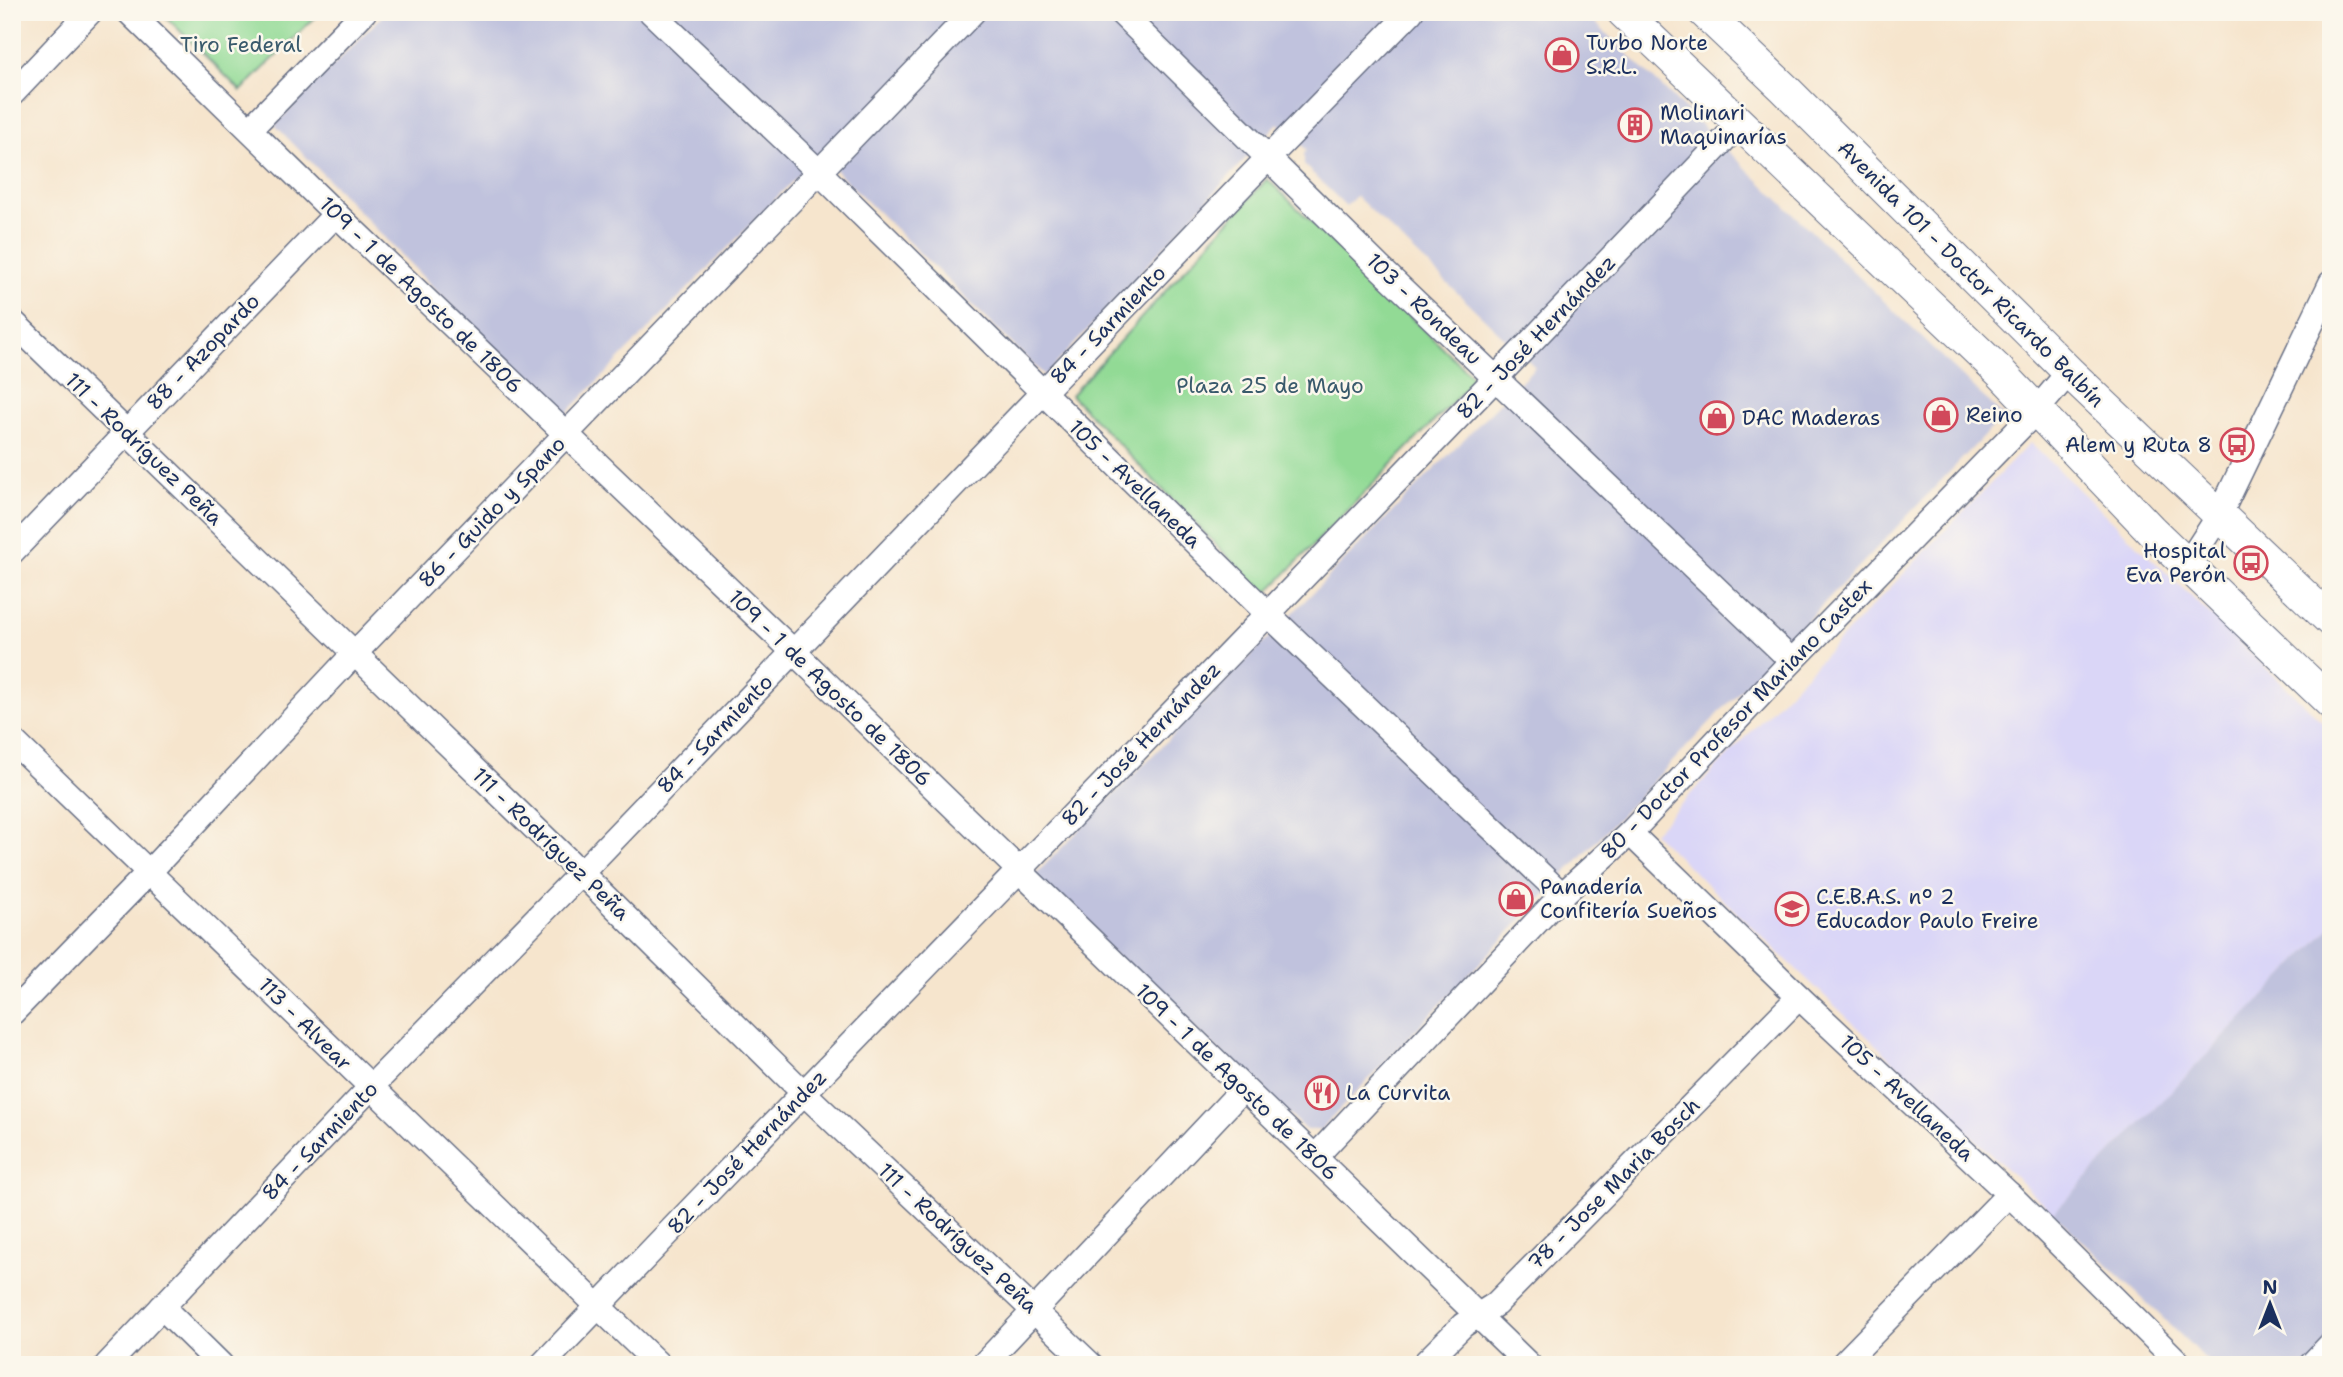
<svg xmlns="http://www.w3.org/2000/svg" width="2343" height="1377" font-family="'Shantell Sans',sans-serif">
<style>
.built{fill:#dad6f7}
.industrial{fill:#c0c2dd}
.green{fill:#92da95;stroke:#56847a;stroke-width:2}
.lines{fill:none;stroke-linecap:round;stroke-linejoin:round}
.minor-casing{stroke:#686f85;stroke-width:27}
.major-casing{stroke:#686f85;stroke-width:34}
.minor{stroke:#fff;stroke-width:24}
.major{stroke:#fff;stroke-width:32}
.labels{text-anchor:middle;stroke-width:5;stroke-linejoin:round;paint-order:stroke}
.poi-label{font-size:21px;fill:#1b2f5e;stroke:#fbf7ec;text-anchor:start}
.park-label{font-size:21px;fill:#395a6c;stroke:#fbf7ec}
.street-label{font-size:21px;fill:#1b2f5e;stroke:#fbf7ec}
</style>
<rect width="100%" height="100%" fill="#fbf7ec"/>
<filter id="ink" filterUnits="userSpaceOnUse"><feTurbulence type="fractalNoise" baseFrequency=".0143" numOctaves="2"/><feDisplacementMap in="SourceGraphic" scale="14" xChannelSelector="R" yChannelSelector="G"/><feConvolveMatrix kernelMatrix="1 2 1 2 8 2 1 2 1" color-interpolation-filters="sRGB"/></filter>
<filter id="wash" filterUnits="userSpaceOnUse"><feTurbulence type="fractalNoise" baseFrequency=".00686" numOctaves="4" result="noise"/><feDisplacementMap in="SourceGraphic" scale="28" xChannelSelector="R" yChannelSelector="G"/><feGaussianBlur stdDeviation="1.57" result="paint"/><feColorMatrix in="noise" values="0 0 0 0 0 0 0 0 0 0 0 0 0 0 0 0 0 1.4 0 .05"/><feComposite in="paint" operator="in"/></filter>
<g filter="url(#wash)">
<rect width="100%" height="100%" fill="#f6e5cd"/>
<polygon class="built" points="2030,443 2331,730 2331,927 2053,1213 1653,833"/>
<g class="industrial">
<polygon points="386,12 1584,12 2003,416 1320,1130 1306,1130 1031,879 1535,367 1356,196 1346,206 1304,165 1304,154 1307,150 1278,123 1045,376 819,154 561,419 275,125"/>
<polygon points="2331,927 2331,1365 2212,1365 2053,1213"/>
</g>
<g class="green">
<polygon points="161,12 320,12 241,91"/>
<polygon points="1267,179 1475,379 1265,595 1071,395"/>
</g>
</g>
<g filter="url(#ink)">
<g class="lines">
<defs>
<g id="minor">
<polyline points="129,12 336,214 794,652 1529,1365"/>
<polyline points="651,12 819,172 1267,613 1562,895"/>
<polyline points="1120,12 1380,268 1792,661"/>
<polyline points="12,94 90,12"/>
<polyline points="250,129 364,12"/>
<polyline points="12,321 581,873 804,1093 1091,1365"/>
<polyline points="12,552 336,214"/>
<polyline points="2187,565 2220,514 2331,283"/>
<polyline points="12,740 659,1365"/>
<polyline points="1630,833 1799,997 2009,1194 2181,1365"/>
<polyline points="12,1013 150,871 354,654 973,12"/>
<polyline points="1315,1157 1562,895 1630,833 1792,661 2036,411 2069,372"/>
<polyline points="162,1307 221,1365"/>
<polyline points="107,1365 370,1088 581,873 1267,159 1411,12"/>
<path d="M542 1365C939 949 1344 540 1740 123"/>
<polyline points="983,1365 1243,1089"/>
<polyline points="1423,1365 1463,1325 1496,1304 1799,997"/>
<polyline points="1842,1365 2009,1194"/>
<polyline points="2311,1365 2331,1344"/>
</g>
<g id="major">
<polyline points="1623,12 2000,372 2151,530 2331,703"/>
<polyline points="1704,12 1784,88 2069,372 2331,621"/>
</g>
</defs>
<use href="#minor" class="minor-casing"/>
<use href="#major" class="major-casing"/>
<use href="#minor" class="minor"/>
<use href="#major" class="major"/>
</g>
</g>
<defs>
<symbol id="shop-ring" viewBox="-11 -11 22 22"><circle r="9.5" fill="#fbf7ec" stroke="#d1495b" stroke-width="1.5"/><path d="M-5-2.5h2.3a2.7 3.5 0 0 1 5.4 0H5L5.5 6h-11ZM-1.5-2.5h3a1.5 2.3 0 0 0-3 0Z" fill="#d1495b"/></symbol>
<symbol id="building-ring" viewBox="-11 -11 22 22"><circle r="9.5" fill="#fbf7ec" stroke="#d1495b" stroke-width="1.5"/><path d="M-4-6H4V6H1V3H-1V6H-4ZM-2.5-4.3h1.7v1.8h-1.7ZM.8-4.3h1.7v1.8H.8ZM-2.5-1h1.7V.8h-1.7ZM.8-1h1.7V.8H.8Z" fill="#d1495b"/></symbol>
<symbol id="bus-ring" viewBox="-11 -11 22 22"><circle r="9.5" fill="#fbf7ec" stroke="#d1495b" stroke-width="1.5"/><path d="M-5-6H5V4H4V6H2V4H-2V6H-4V4H-5ZM-3.5-4V0h7V-4ZM-3.5 1.2v1.5H-2V1.2ZM2 1.2v1.5H3.5V1.2Z" fill="#d1495b"/></symbol>
<symbol id="school-ring" viewBox="-11 -11 22 22"><circle r="9.5" fill="#fbf7ec" stroke="#d1495b" stroke-width="1.5"/><path d="M0-5L7-2L0 1L-7-2ZM-4 1L0 2.5L4 1V4Q0 6-4 4Z" fill="#d1495b"/></symbol>
<symbol id="restaurant-ring" viewBox="-11 -11 22 22"><circle r="9.5" fill="#fbf7ec" stroke="#d1495b" stroke-width="1.5"/><path d="M-5-6h1v4h1v-4h1v4h1v-4h1v5L-1.5 .5V6h-2V.5L-5-1ZM5-6V6H3V1.5H1.5Q1.5-4 5-6Z" fill="#d1495b"/></symbol>
</defs>
<g fill-rule="evenodd">
<use href="#shop-ring" x="1543" y="36" width="38" height="38"/>
<use href="#building-ring" x="1616" y="106" width="38" height="38"/>
<use href="#shop-ring" x="1922" y="396" width="38" height="38"/>
<use href="#shop-ring" x="1698" y="399" width="38" height="38"/>
<use href="#bus-ring" x="2218" y="426" width="38" height="38"/>
<use href="#bus-ring" x="2232" y="544" width="38" height="38"/>
<use href="#shop-ring" x="1497" y="880" width="38" height="38"/>
<use href="#school-ring" x="1773" y="890" width="38" height="38"/>
<use href="#restaurant-ring" x="1303" y="1074" width="38" height="38"/>
</g>
<g class="labels">
<g class="poi-label">
<text x="1586" y="50">Turbo Norte<tspan x="1586" dy="24">S.R.L.</tspan></text>
<text x="1660" y="120">Molinari<tspan x="1660" dy="24">Maquinarías</tspan></text>
<text x="1966" y="422">Reino</text>
<text x="1742" y="425">DAC Maderas</text>
<text x="2212" y="452" text-anchor="end">Alem y Ruta 8</text>
<text x="2226" y="558" text-anchor="end">Hospital<tspan x="2226" dy="24">Eva Perón</tspan></text>
<text x="1540" y="894">Panadería<tspan x="1540" dy="24">Confitería Sueños</tspan></text>
<text x="1816" y="904">C.E.B.A.S. nº 2<tspan x="1816" dy="24">Educador Paulo Freire</tspan></text>
<text x="1346" y="1100">La Curvita</text>
</g>
<g class="park-label">
<text x="241" y="52">Tiro Federal</text>
<text x="1270" y="393">Plaza 25 de Mayo</text>
</g>
<g class="street-label">
<text transform="translate(1971 274) rotate(45)" y="7">Avenida 101 - Doctor Ricardo Balbín</text>
<text transform="translate(421 295) rotate(44)" y="7">109 - 1 de Agosto de 1806</text>
<text transform="translate(1424 309) rotate(44)" y="7">103 - Rondeau</text>
<text transform="translate(1108 325) rotate(-46)" y="7">84 - Sarmiento</text>
<text transform="translate(1536 337) rotate(-46)" y="7">82 - José Hernández</text>
<text transform="translate(203 352) rotate(-46)" y="7">88 - Azopardo</text>
<text transform="translate(144 449) rotate(44)" y="7">111 - Rodríguez Peña</text>
<text transform="translate(1135 484) rotate(44)" y="7">105 - Avellaneda</text>
<text transform="translate(492 512) rotate(-46)" y="7">86 - Guido y Spano</text>
<text transform="translate(830 688) rotate(44)" y="7">109 - 1 de Agosto de 1806</text>
<text transform="translate(1736 719) rotate(-46)" y="7">80 - Doctor Profesor Mariano Castex</text>
<text transform="translate(715 734) rotate(-46)" y="7">84 - Sarmiento</text>
<text transform="translate(1141 744) rotate(-46)" y="7">82 - José Hernández</text>
<text transform="translate(551 844) rotate(44)" y="7">111 - Rodríguez Peña</text>
<text transform="translate(305 1024) rotate(45)" y="7">113 - Alvear</text>
<text transform="translate(1237 1082) rotate(44)" y="7">109 - 1 de Agosto de 1806</text>
<text transform="translate(1907 1098) rotate(43)" y="7">105 - Avellaneda</text>
<text transform="translate(320 1141) rotate(-46)" y="7">84 - Sarmiento</text>
<text transform="translate(747 1152) rotate(-46)" y="7">82 - José Hernández</text>
<text transform="translate(1614 1184) rotate(-45)" y="7">78 - Jose Maria Bosch</text>
<text transform="translate(958 1238) rotate(43)" y="7">111 - Rodríguez Peña</text>
</g>
</g>
<rect width="2343" height="1377" fill="none" stroke="#fbf7ec" stroke-width="42"/>
<g transform="translate(2270 1304)" stroke="#fbf7ec" stroke-width="5" paint-order="stroke">
<path d="M0-5L12 26L0 18L-12 26Z" fill="#1b2f5e"/>
<text y="-10" font-size="19" font-weight="bold" text-anchor="middle" fill="#1b2f5e">N</text>
</g>
</svg>
